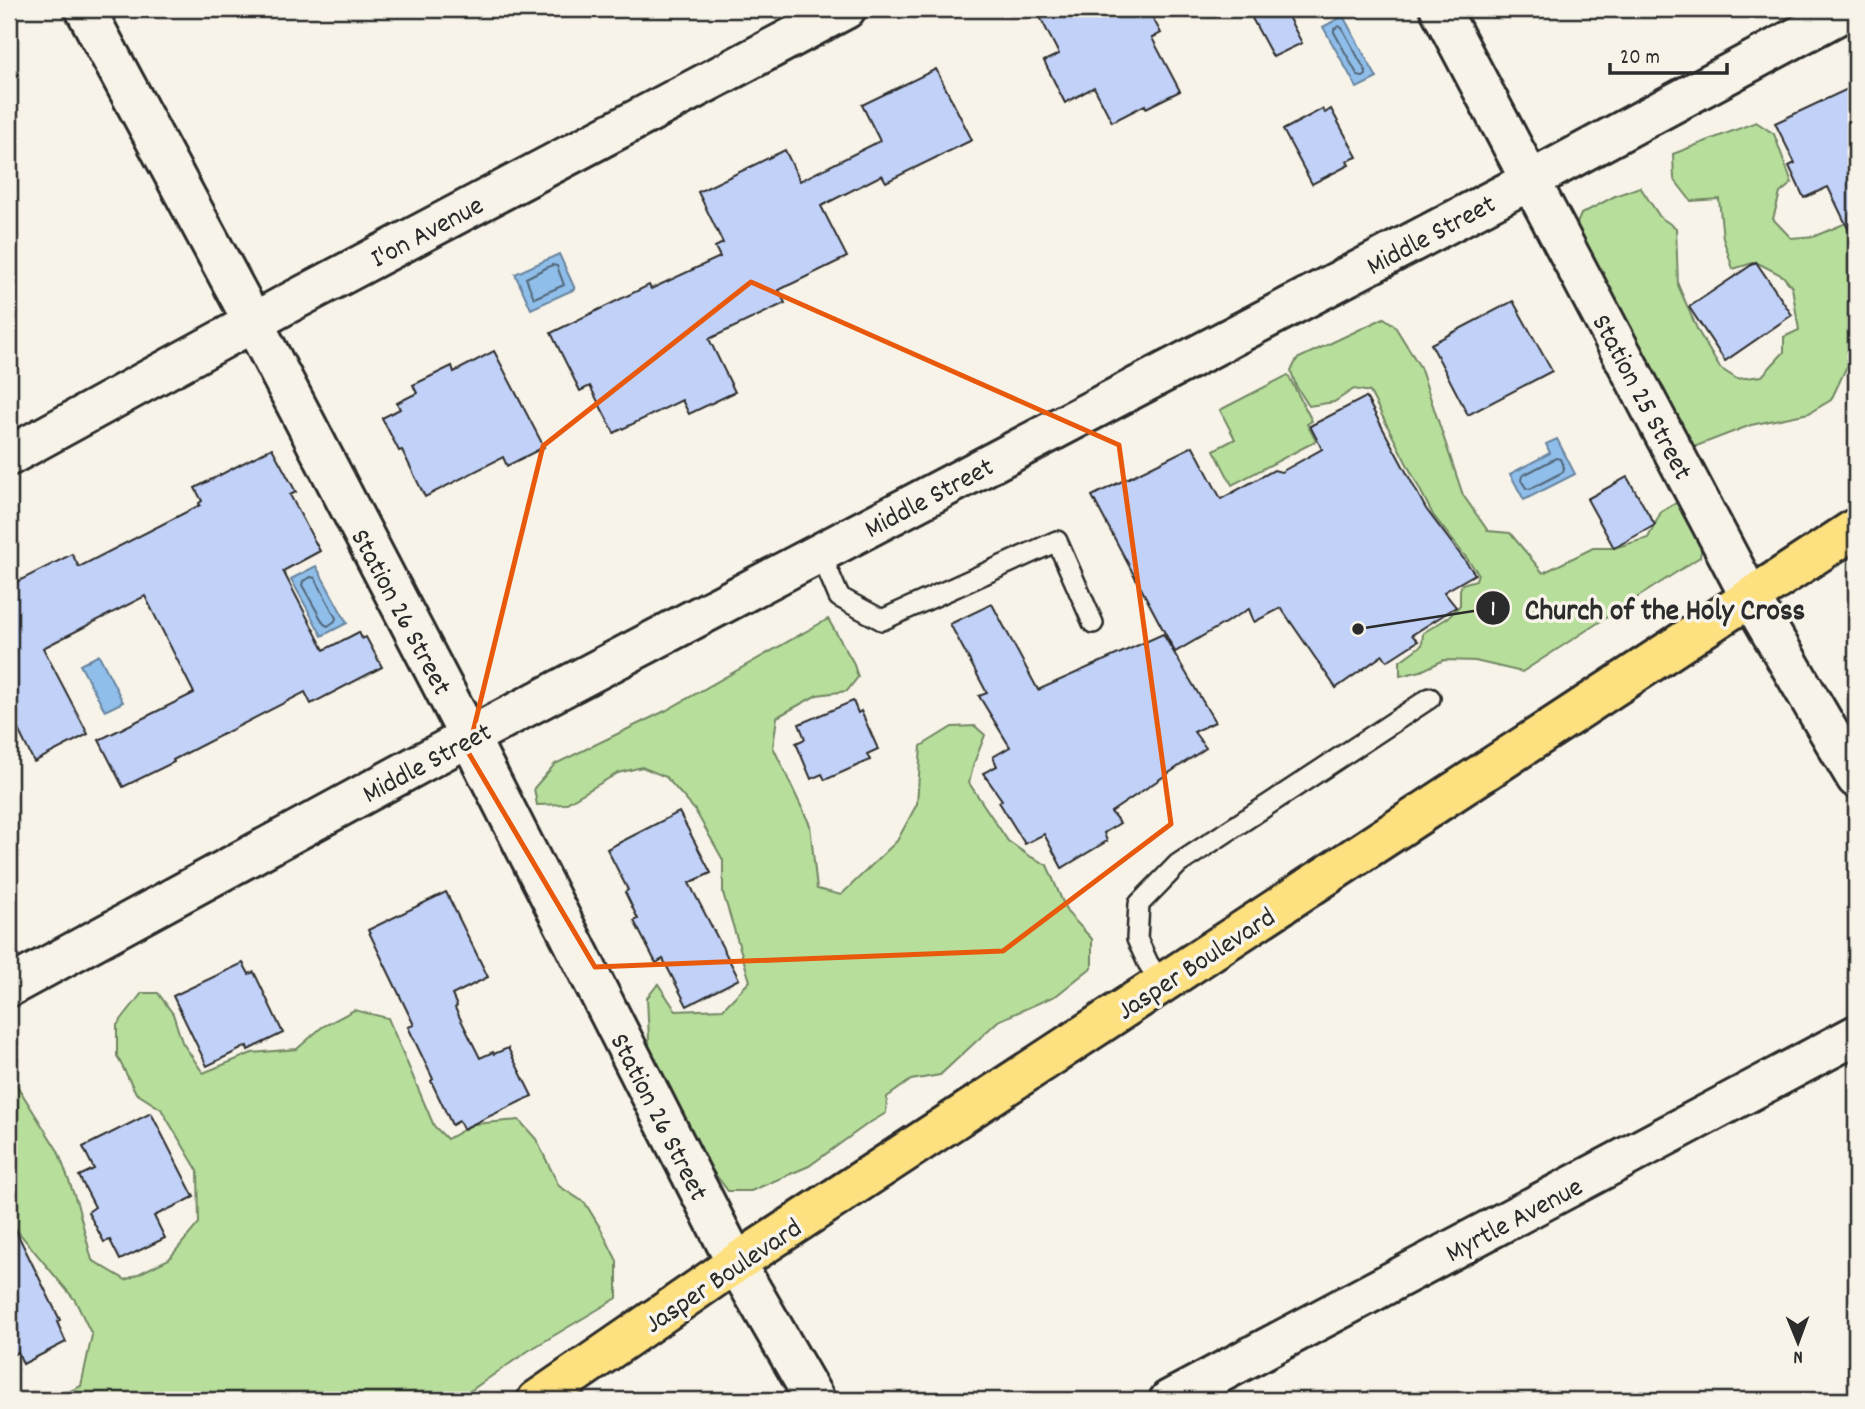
<svg xmlns="http://www.w3.org/2000/svg" width="1865" height="1409" font-family="Dekko,sans-serif">
<style>
.green{fill:#b7df9b;stroke:#718563;stroke-width:2}
.water{fill:#8fbeea;stroke:#67839e;stroke-width:2}
.lines{fill:none;stroke-linecap:round;stroke-linejoin:round}
.shore{stroke:#536677;stroke-width:2}
.building{fill:#c1d1f8;stroke:#2b2b2b;stroke-width:2}
.service-casing{stroke:#2b2b2b;stroke-width:24}
.minor-casing{stroke:#2b2b2b;stroke-width:44}
.tertiary-casing{stroke:#2b2b2b;stroke-width:44}
.primary-casing{stroke:#2b2b2b;stroke-width:44}
.service{stroke:#f7f3e8;stroke-width:19}
.minor{stroke:#f7f3e8;stroke-width:38}
.tertiary{stroke:#f7f3e8;stroke-width:38}
.primary{stroke:#fde080;stroke-width:38}
.marked{fill:none;stroke:#e8590c;stroke-width:5;stroke-linejoin:round}
.labels{text-anchor:middle;stroke-width:7;stroke-linejoin:round;paint-order:stroke}
.street-label{font-size:28px;fill:#2b2b2b;stroke:#f7f3e8}
.leader{fill:none;stroke:#2b2b2b;stroke-width:2.5}
.callout-dot{fill:#2b2b2b;stroke:#f7f3e8;stroke-width:2.5}
.mark-label{font-size:21px;text-anchor:middle;font-weight:bold;fill:#fff}
.callout-label{font-size:30px;text-anchor:middle;font-weight:bold;fill:#2b2b2b;stroke:#f7f3e8;stroke-width:7;stroke-linejoin:round;paint-order:stroke}
</style>
<rect width="100%" height="100%" fill="#f7f3e8"/>
<filter id="ink" filterUnits="userSpaceOnUse"><feTurbulence type="fractalNoise" baseFrequency=".0143" numOctaves="2"/><feDisplacementMap in="SourceGraphic" scale="14" xChannelSelector="R" yChannelSelector="G"/><feConvolveMatrix kernelMatrix="1 2 1 2 8 2 1 2 1" color-interpolation-filters="sRGB"/></filter>
<g filter="url(#ink)">
<g class="green">
<polygon points="1756,122 1774,134 1792,183 1780,193 1773,219 1791,238 1815,236 1856,219 1856,357 1846,368 1831,400 1809,413 1751,425 1694,447 1679,443 1575,228 1581,214 1615,196 1640,187 1660,217 1676,228 1678,285 1698,331 1720,368 1737,379 1762,376 1784,352 1784,337 1799,330 1792,287 1783,276 1756,262 1733,269 1723,238 1719,199 1691,201 1674,179 1673,154"/>
<polygon points="1384,318 1394,325 1420,367 1463,495 1488,531 1510,533 1543,573 1593,548 1614,548 1648,538 1661,512 1681,500 1705,530 1700,557 1522,672 1475,661 1444,660 1421,671 1400,676 1400,661 1422,645 1423,633 1449,617 1460,605 1460,590 1462,584 1476,580 1478,573 1433,515 1370,392 1354,389 1334,402 1309,406 1296,386 1291,371 1297,359"/>
<polygon points="1288,375 1312,421 1307,424 1316,441 1232,485 1214,450 1235,439 1220,410"/>
<polygon points="828,619 853,662 858,677 847,691 817,695 777,717 773,747 810,825 817,889 841,895 897,841 917,804 921,746 952,727 975,726 985,735 974,763 969,783 1008,841 1029,856 1047,865 1067,912 1092,939 1092,967 1057,995 998,1021 940,1075 911,1080 887,1097 886,1113 866,1125 809,1166 751,1191 728,1191 675,1121 650,1061 647,998 658,984 676,1011 723,1009 750,981 723,893 723,860 695,810 666,777 642,767 618,773 565,804 537,805 534,788 555,764 665,711"/>
<polygon points="142,993 158,993 173,1014 182,1042 203,1073 252,1053 297,1049 322,1027 354,1010 388,1018 434,1126 447,1139 474,1124 519,1120 536,1139 559,1186 585,1203 601,1229 617,1261 617,1298 528,1351 457,1400 51,1400 81,1386 92,1335 75,1300 9,1221 9,1073 58,1151 77,1203 92,1260 126,1280 169,1259 199,1223 198,1171 161,1109 136,1093 117,1056 117,1025"/>
</g>
<g class="water">
<polygon points="1343,16 1377,78 1357,88 1323,27"/>
<polygon points="559,254 575,289 531,309 515,274"/>
<polygon points="1557,439 1575,474 1524,500 1510,474 1550,453 1546,444"/>
<polygon points="316,566 347,623 322,636 291,579"/>
<polygon points="99,655 123,702 105,711 80,665"/>
</g>
<g class="lines">
<g class="shore">
<polygon points="1339,26 1342,28 1366,72 1366,75 1363,77 1358,76 1334,32 1334,29"/>
<polygon points="552,265 557,266 564,285 534,298 526,278"/>
<polygon points="1556,458 1560,459 1564,468 1563,472 1530,489 1526,488 1521,480 1522,476"/>
<polygon points="311,577 315,578 336,618 335,621 328,626 324,624 302,585 303,581"/>
</g>
</g>
<g class="building">
<polygon points="1036,9 1148,9 1161,33 1152,38 1180,91 1146,108 1145,105 1112,122 1094,87 1065,103 1044,61 1059,54"/>
<polygon points="1247,9 1284,9 1302,43 1273,57"/>
<polygon points="936,69 972,140 886,182 882,175 821,206 847,257 779,290 785,303 709,339 735,392 689,414 682,400 614,433 590,386 580,391 551,333 649,285 651,289 720,257 715,247 723,243 698,192 785,150 800,181 880,141 862,105"/>
<polygon points="1856,85 1856,245 1828,187 1804,198 1789,166 1795,163 1775,123"/>
<polygon points="1322,109 1325,113 1331,109 1357,157 1347,161 1349,165 1312,184 1283,130"/>
<polygon points="1756,262 1792,315 1725,361 1689,307"/>
<polygon points="1513,301 1552,371 1468,415 1431,344"/>
<polygon points="494,351 544,447 507,466 503,457 425,497 402,450 399,451 382,418 400,409 397,403 417,393 413,385 452,366 454,372"/>
<polygon points="1366,397 1426,509 1475,574 1444,592 1456,607 1412,635 1418,641 1387,661 1383,655 1336,688 1281,608 1254,622 1249,609 1175,652 1092,496 1193,446 1221,499 1274,470 1281,472 1322,449 1310,426"/>
<polygon points="272,448 296,492 290,495 320,551 283,571 324,650 359,632 362,639 366,637 382,667 311,704 305,692 173,760 174,762 123,787 99,740 194,693 145,596 43,648 88,734 34,762 9,711 9,581 11,585 72,554 79,567 200,505 199,503 202,501 195,488"/>
<polygon points="1627,477 1655,525 1614,548 1587,499"/>
<polygon points="992,604 1038,690 1163,634 1215,722 1194,732 1206,748 1111,812 1120,823 1104,833 1107,841 1062,868 1044,834 1025,844 999,802 1002,800 983,773 997,766 993,757 1010,747 979,696 987,693 950,624"/>
<polygon points="853,701 858,713 861,711 878,749 867,754 870,760 825,780 822,774 811,779 796,743 805,739 799,724"/>
<polygon points="679,812 711,873 689,883 739,979 687,1006 663,959 656,963 634,921 638,919 625,892 628,890 607,849"/>
<polygon points="446,892 488,977 452,995 457,1006 455,1008 480,1058 493,1052 494,1054 508,1048 532,1096 463,1129 459,1121 452,1125 431,1081 433,1079 408,1027 414,1025 368,930"/>
<polygon points="243,963 249,974 254,972 283,1033 248,1050 247,1046 207,1066 173,996"/>
<polygon points="151,1113 194,1197 154,1216 165,1238 120,1260 110,1240 104,1242 88,1212 95,1207 79,1176 94,1169 83,1147"/>
<polygon points="9,1217 60,1320 57,1322 66,1342 23,1364 18,1352 9,1357"/>
</g>
<g class="lines">
<defs>
<g id="service">
<polyline points="820,552 839,597 882,620 1057,541 1093,623"/>
<polyline points="1162,984 1148,963 1137,939 1139,904 1178,864 1430,698"/>
</g>
<g id="minor">
<polyline points="85,9 253,322 469,737 736,1263 815,1400"/>
<polyline points="1440,9 1750,597 1856,778"/>
<polyline points="9,456 285,305 846,9"/>
<polyline points="1169,1400 1856,1035"/>
</g>
<polyline id="tertiary" points="9,987 469,737 1531,180 1849,9"/>
<polyline id="primary" points="537,1400 736,1263 1856,528"/>
</defs>
<use href="#service" class="service-casing"/>
<use href="#minor" class="minor-casing"/>
<use href="#tertiary" class="tertiary-casing"/>
<use href="#primary" class="primary-casing"/>
<use href="#service" class="service"/>
<use href="#minor" class="minor"/>
<use href="#tertiary" class="tertiary"/>
<use href="#primary" class="primary"/>
</g>
</g>
<path class="marked" d="M751 282 1119 445 1171 824 1003 951 595 967 468 752 543 446Z"/>
<g class="labels">
<g class="street-label">
<text transform="translate(426 230) rotate(-28)" y="10">I'on Avenue</text>
<text transform="translate(1430 233) rotate(-28)" y="10">Middle Street</text>
<text transform="translate(1644 396) rotate(62)" y="10">Station 25 Street</text>
<text transform="translate(928 496) rotate(-28)" y="10">Middle Street</text>
<text transform="translate(403 611) rotate(62)" y="10">Station 26 Street</text>
<text transform="translate(426 761) rotate(-28)" y="10">Middle Street</text>
<text transform="translate(1195 962) rotate(-33)" y="10">Jasper Boulevard</text>
<text transform="translate(661 1116) rotate(63)" y="10">Station 26 Street</text>
<text transform="translate(1513 1218) rotate(-28)" y="10">Myrtle Avenue</text>
<text transform="translate(722 1274) rotate(-34)" y="10">Jasper Boulevard</text>
</g>
</g>
<path class="leader" d="M1358 629L1493 608"/>
<g class="callout-dot">
<circle cx="1358" cy="629" r="7"/>
<circle cx="1493" cy="608" r="18"/>
</g>
<g class="mark-label">
<text x="1493" y="615">1</text>
</g>
<g class="callout-label">
<text x="1665" y="619">Church of the Holy Cross</text>
</g>
<rect width="1865" height="1409" fill="none" stroke="#f7f3e8" stroke-width="35"/>
<rect x="18" y="18" width="1830" height="1374" fill="none" stroke="#2b2b2b" stroke-width="2.5" filter="url(#ink)"/>
<g transform="translate(1798 1342) rotate(179)" stroke="#f7f3e8" stroke-width="5" paint-order="stroke">
<path d="M0-5L12 26L0 18L-12 26Z" fill="#2b2b2b"/>
<text y="-10" font-size="19" font-weight="bold" text-anchor="middle" fill="#2b2b2b">N</text>
</g>
<path d="M1610 63v10h117v-10" fill="none" stroke="#2b2b2b" stroke-width="3.5"/>
<text x="1620" y="63" font-size="21" fill="#2b2b2b" stroke="#f7f3e8" stroke-width="5" paint-order="stroke">20 m</text>
</svg>
